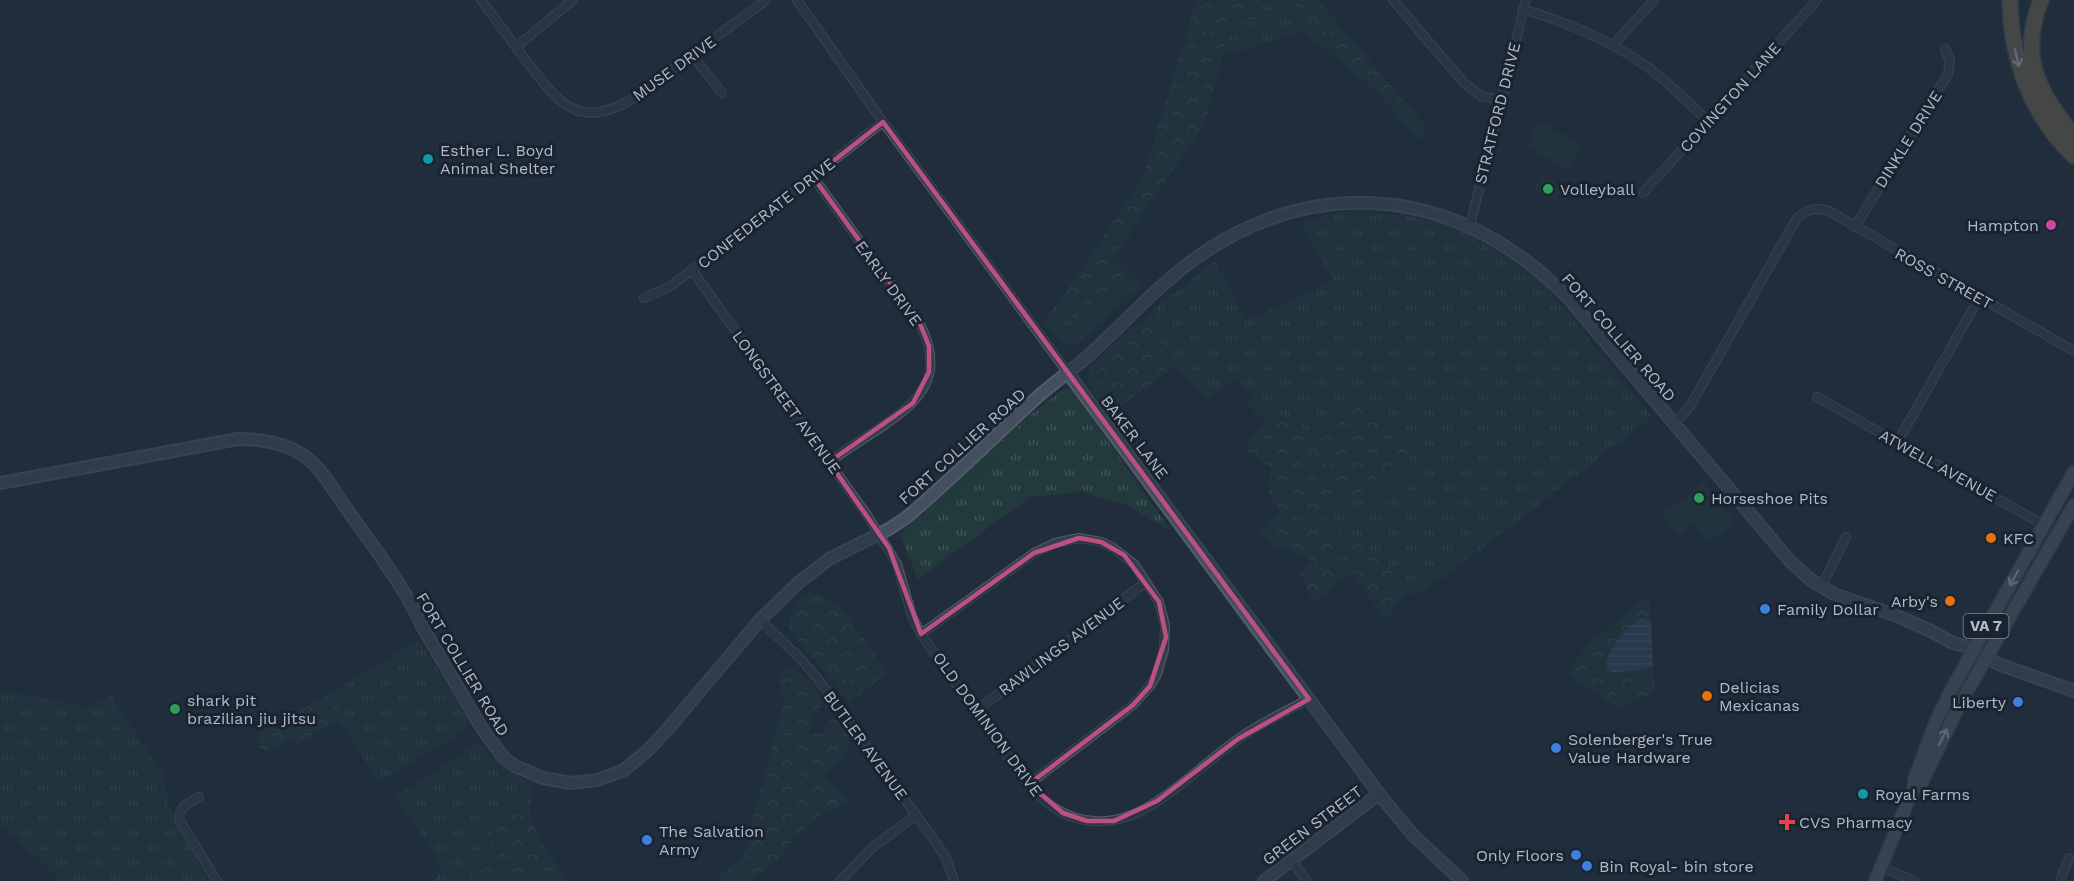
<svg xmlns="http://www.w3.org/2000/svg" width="2074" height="881" font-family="'Work Sans',sans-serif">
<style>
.grass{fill:url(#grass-tufts)}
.forest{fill:url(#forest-crowns)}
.pitch{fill:#233a3d}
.water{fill:url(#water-rules)}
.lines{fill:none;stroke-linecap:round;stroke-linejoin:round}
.street-casing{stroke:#535d6a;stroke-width:10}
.secondary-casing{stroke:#535d6a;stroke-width:14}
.primary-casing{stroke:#3e4855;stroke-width:15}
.highway-casing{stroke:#404a57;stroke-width:18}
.street{stroke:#353f4c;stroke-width:8}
.secondary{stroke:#434e5f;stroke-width:10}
.primary{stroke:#535e6c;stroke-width:12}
.highway{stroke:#726652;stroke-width:15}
.oneway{stroke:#aab2bc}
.oneway2{stroke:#9da8b6}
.marked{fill:none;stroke:#bc5181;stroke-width:4.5;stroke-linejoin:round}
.culture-dot{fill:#0f9aa8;stroke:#1a2431;stroke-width:2}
.leisure-dot{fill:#2e9e5b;stroke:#1a2431;stroke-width:2}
.hotel-dot{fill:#d1479c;stroke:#1a2431;stroke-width:2}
.food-dot{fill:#e8710a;stroke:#1a2431;stroke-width:2}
.shop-dot{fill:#3f7fe0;stroke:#1a2431;stroke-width:2}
.health-dot{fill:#e0444e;stroke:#1a2431;stroke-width:2}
.labels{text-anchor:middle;stroke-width:6;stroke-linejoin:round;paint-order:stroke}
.shield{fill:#1a2431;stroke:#838d9b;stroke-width:1.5}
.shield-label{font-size:15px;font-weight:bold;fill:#b0bac8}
.street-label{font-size:16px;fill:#b0bac8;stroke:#1a2431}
.poi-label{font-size:16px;fill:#b0bac8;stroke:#1a2431;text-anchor:start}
</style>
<defs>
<pattern id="grass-tufts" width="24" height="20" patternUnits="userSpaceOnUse" patternTransform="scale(1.5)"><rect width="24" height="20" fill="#233a3d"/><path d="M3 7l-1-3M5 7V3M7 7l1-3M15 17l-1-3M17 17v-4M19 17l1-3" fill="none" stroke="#405458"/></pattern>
<pattern id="forest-crowns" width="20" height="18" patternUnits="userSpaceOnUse" patternTransform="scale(1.5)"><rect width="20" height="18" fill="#233a3d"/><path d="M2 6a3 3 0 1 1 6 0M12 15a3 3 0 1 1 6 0" fill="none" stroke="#405458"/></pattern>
<pattern id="water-rules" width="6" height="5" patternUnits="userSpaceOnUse" patternTransform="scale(1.5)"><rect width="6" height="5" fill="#344864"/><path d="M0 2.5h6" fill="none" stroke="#4f6079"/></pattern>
</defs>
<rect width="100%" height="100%" fill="#212d3c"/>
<g class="grass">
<polygon points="1263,0 1291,0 1304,32 1223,56 1230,30 1236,21 1245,19 1255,21"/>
<path d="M1341 212C1381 212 1421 214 1458 230 1488 242 1515 261 1541 280L1652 417 1479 551 1421 593 1406 594 1397 603 1399 593 1387 563 1365 549 1351 537 1330 524 1327 515 1335 503 1382 494 1399 478 1411 459 1404 431 1376 415 1368 405 1350 407 1340 422 1307 432 1295 424 1276 417 1268 423 1247 405 1251 396 1235 377 1207 402 1175 366 1164 318 1155 308 1215 261 1247 320 1333 280 1301 225 1321 216Z"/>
<polygon points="1139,280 1144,285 1077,344 1064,346 1043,323 1061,298 1070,306 1071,318 1069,331 1073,335 1083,331"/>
<path d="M1093 363C1102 378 1113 391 1121 407L1111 416C1099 400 1078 382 1093 363Z"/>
<polygon points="1065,388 1069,389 1075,394 1171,531 1127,505 1082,492 1030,497 918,579 900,535 921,514 921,518 932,519 945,500 997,458 1019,428 1015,427 1059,392"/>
<polygon points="419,640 468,717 464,731 379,783 339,720 339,688"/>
<polygon points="0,691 91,707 110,695 165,776 168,805 209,881 55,881 56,875 16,839 0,828"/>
<polygon points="479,742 490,755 524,780 515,806 495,828 473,881 433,881 442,870 396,796"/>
</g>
<g class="forest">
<polygon points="1196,0 1263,0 1255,21 1245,19 1236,21 1230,30 1204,125 1115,256 1139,280 1083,331 1073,335 1069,331 1071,318 1070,306 1061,298 1143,177"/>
<polygon points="1291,0 1318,0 1425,125 1425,138 1415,137 1380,94 1304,32"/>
<path d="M1155 308 1164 317 1175 366 1121 407C1113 391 1102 378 1093 363Z"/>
<polygon points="1359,402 1368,405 1376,415 1404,431 1410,442 1411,459 1399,478 1382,494 1335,503 1327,515 1330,524 1351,537 1365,549 1387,563 1396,578 1399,593 1397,603 1386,621 1353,573 1313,602 1301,573 1313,561 1269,543 1259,532 1281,511 1268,494 1270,468 1248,452 1247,438 1276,417 1295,424 1308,432 1340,422 1350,407"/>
<polygon points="1015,427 1019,428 1020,437 945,500 932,519 925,522 921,518 926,510"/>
<polygon points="806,593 819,594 846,611 887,674 849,703 788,628 794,602"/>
<polygon points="1649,595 1651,622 1643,618 1612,673 1653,667 1655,693 1617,707 1577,681 1568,670 1590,643"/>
<path d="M785 668C805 669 813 686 824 701L809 725 811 734 823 733 832 716 849 736V748L825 775 848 801 839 807 824 813 802 832 793 839 777 860 751 881H714L744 856 784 698 777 677Z"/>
<polygon points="339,688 339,720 302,742 286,742 267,751 260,748 256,736"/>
<polygon points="524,780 535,787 529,809 538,837 568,881 473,881 495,828 515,806"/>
</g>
<g class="pitch">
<polygon points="1539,121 1583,144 1569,170 1526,147"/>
<polygon points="1541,176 1563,187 1556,201 1534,190"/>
<polygon points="1704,482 1735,523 1708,543 1693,524 1678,536 1662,514"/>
</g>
<path class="water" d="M1643 618 1651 622 1653 667 1612 673 1606 664C1609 648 1628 624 1643 618Z"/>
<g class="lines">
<defs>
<g id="street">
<path d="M481 0C497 21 512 42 528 63 559 104 578 129 631 100L766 0"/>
<polyline points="797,0 883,122 1068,373"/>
<polyline points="1393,0 1464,83 1481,96 1500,100"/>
<path d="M1523 9C1568 23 1610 40 1649 68 1670 84 1689 103 1708 121"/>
<polyline points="1613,45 1654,0"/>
<polyline points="516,47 573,0"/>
<polyline points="692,55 722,93"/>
<path d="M813 177 920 324C946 376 921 400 880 428 863 439 846 450 829 462"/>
<polyline points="1643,193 1817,0"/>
<polyline points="1470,226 1526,0"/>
<polyline points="1855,227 1948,74 1950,61 1945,49"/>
<path d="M692 270 867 515 897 564 912 616 921 634C946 670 972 706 997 741 1013 764 1030 792 1053 807 1081 826 1114 825 1143 810 1177 791 1206 762 1238 739 1260 723 1285 712 1309 699"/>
<polyline points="644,298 669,287 692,270 883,122"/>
<polyline points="1817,397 2058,533"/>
<path d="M1674 423 1689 408 1797 218C1806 209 1817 207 1829 211L2074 351"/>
<polyline points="1897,443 1979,298"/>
<polyline points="1821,587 1846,537"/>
<polyline points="760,620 799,657 818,679 937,844 946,858 954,881"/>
<polyline points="921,634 1034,553 1055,543 1079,538 1101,542 1112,547 1134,564 1159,602 1165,625 1164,650 1157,674 1150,686 1133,705 1029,784"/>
<polyline points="976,711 1146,582"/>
<path d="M199 797C189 803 177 807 180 821L217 881"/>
<polyline points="1291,860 1307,881"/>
<polyline points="1881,867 1915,881"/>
<polyline points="840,881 873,847 916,815"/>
<polyline points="2060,881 2069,858"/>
</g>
<g id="secondary">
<polyline points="1068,373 1379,794 1413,835 1462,881"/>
<path d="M0 483 238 439C261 439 283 442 303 455 322 468 333 490 346 508 372 545 405 587 423 628L483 730 503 757 515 766 543 778 570 783 598 780 624 770 646 752 667 730 760 620 798 583 829 559 889 529 907 517C953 478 996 434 1041 394 1056 381 1072 370 1087 357 1126 322 1162 280 1206 251 1330 170 1468 194 1569 299L1790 561 1811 580 1834 594 1897 616 1929 630 1953 643 1964 646 2001 665 2074 691"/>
<polyline points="1264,881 1379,794"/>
</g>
<g id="primary">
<polyline points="1914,787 1922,782 1961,702 2074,505"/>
<polyline points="1875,881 1914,787 1914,780 1936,721 1951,690 2074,472"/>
</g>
<g id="highway">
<path d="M2010 0C2011 60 2031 115 2074 156"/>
<path d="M2041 0C2018 58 2039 91 2074 137"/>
</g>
</defs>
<use href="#street" class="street-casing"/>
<use href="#secondary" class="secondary-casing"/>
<use href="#primary" class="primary-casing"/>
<use href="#highway" class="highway-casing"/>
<use href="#street" class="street"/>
<use href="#secondary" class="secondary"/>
<use href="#primary" class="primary"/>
<use href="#highway" class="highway"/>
</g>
<defs><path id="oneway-shaft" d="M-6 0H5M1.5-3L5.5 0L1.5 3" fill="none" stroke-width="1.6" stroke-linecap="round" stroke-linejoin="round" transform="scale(1.5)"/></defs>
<use class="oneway" href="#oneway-shaft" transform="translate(2017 58) rotate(76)"/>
<g class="oneway2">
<use href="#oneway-shaft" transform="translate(2014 578) rotate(120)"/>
<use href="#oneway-shaft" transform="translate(1943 737) rotate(-64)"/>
</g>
<path d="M0 0H2074V881H0ZM883 122 1309 699 1238 739 1157 801 1114 821H1087L1063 813 1029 784 1133 705 1150 686 1166 637 1159 602 1124 555 1101 542 1079 538 1034 553 921 634 889 548 829 462 913 403 929 372V346L920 324 813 177Z" fill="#212d3c" fill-opacity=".55" fill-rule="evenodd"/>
<path class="marked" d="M883 122 1309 699 1238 739 1157 801 1114 821H1087L1063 813 1029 784 1133 705 1150 686 1166 637 1159 602 1124 555 1101 542 1079 538 1034 553 921 634 889 548 829 462 913 403 929 372V346L920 324 813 177Z"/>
<g class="culture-dot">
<circle cx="428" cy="159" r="6"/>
<circle cx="1863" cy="794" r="6"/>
</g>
<g class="leisure-dot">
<circle cx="1548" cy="189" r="6"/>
<circle cx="1699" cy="498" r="6"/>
<circle cx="175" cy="709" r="6"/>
</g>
<circle class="hotel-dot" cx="2051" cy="225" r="6"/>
<g class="food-dot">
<circle cx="1991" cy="538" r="6"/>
<circle cx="1950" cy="601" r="6"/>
<circle cx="1707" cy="696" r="6"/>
</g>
<g class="shop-dot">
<circle cx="1765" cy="609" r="6"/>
<circle cx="2018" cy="702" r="6"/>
<circle cx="1556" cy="748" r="6"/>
<circle cx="647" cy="840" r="6"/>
<circle cx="1576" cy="855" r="6"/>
<circle cx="1587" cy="866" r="6"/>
</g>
<path class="health-dot" d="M1784 813h6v6h6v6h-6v6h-6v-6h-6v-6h6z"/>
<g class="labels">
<rect class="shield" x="1963.5" y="614" width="45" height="24" rx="4.5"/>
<g class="shield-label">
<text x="1986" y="631">VA 7</text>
</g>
<g class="street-label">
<text transform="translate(674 68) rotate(-36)" y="6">MUSE DRIVE</text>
<text transform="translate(1730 97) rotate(-48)" y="6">COVINGTON LANE</text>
<text transform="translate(1497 113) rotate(-76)" y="6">STRATFORD DRIVE</text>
<text transform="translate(1908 139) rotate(-58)" y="6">DINKLE DRIVE</text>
<text transform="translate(766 213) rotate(-38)" y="6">CONFEDERATE DRIVE</text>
<text transform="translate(1944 278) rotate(29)" y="6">ROSS STREET</text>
<text transform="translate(889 283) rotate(54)" y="6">EARLY DRIVE</text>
<text transform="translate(1619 337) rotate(49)" y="6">FORT COLLIER ROAD</text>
<text transform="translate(787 402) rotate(54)" y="6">LONGSTREET AVENUE</text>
<text transform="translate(1135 437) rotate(53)" y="6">BAKER LANE</text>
<text transform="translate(962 446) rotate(-42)" y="6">FORT COLLIER ROAD</text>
<text transform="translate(1938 465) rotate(29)" y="6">ATWELL AVENUE</text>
<text transform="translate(1061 646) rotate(-37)" y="6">RAWLINGS AVENUE</text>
<text transform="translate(463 664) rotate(59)" y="6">FORT COLLIER ROAD</text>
<text transform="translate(988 724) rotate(54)" y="6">OLD DOMINION DRIVE</text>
<text transform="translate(866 745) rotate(54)" y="6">BUTLER AVENUE</text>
<text transform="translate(1312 825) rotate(-37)" y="6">GREEN STREET</text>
</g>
<g class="poi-label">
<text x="440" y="156">Esther L. Boyd<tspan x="440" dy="18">Animal Shelter</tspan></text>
<text x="1560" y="195">Volleyball</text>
<text x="2039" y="231" text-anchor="end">Hampton</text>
<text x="1711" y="504">Horseshoe Pits</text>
<text x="2003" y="544">KFC</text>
<text x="1938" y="607" text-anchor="end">Arby's</text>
<text x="1777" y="615">Family Dollar</text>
<text x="1719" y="693">Delicias<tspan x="1719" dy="18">Mexicanas</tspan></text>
<text x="187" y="706">shark pit<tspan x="187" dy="18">brazilian jiu jitsu</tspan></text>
<text x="2006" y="708" text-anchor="end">Liberty</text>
<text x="1568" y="745">Solenberger's True<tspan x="1568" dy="18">Value Hardware</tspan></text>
<text x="1875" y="800">Royal Farms</text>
<text x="1799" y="828">CVS Pharmacy</text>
<text x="659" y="837">The Salvation<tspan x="659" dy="18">Army</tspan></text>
<text x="1564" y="861" text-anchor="end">Only Floors</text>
<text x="1599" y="872">Bin Royal- bin store</text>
</g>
</g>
</svg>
